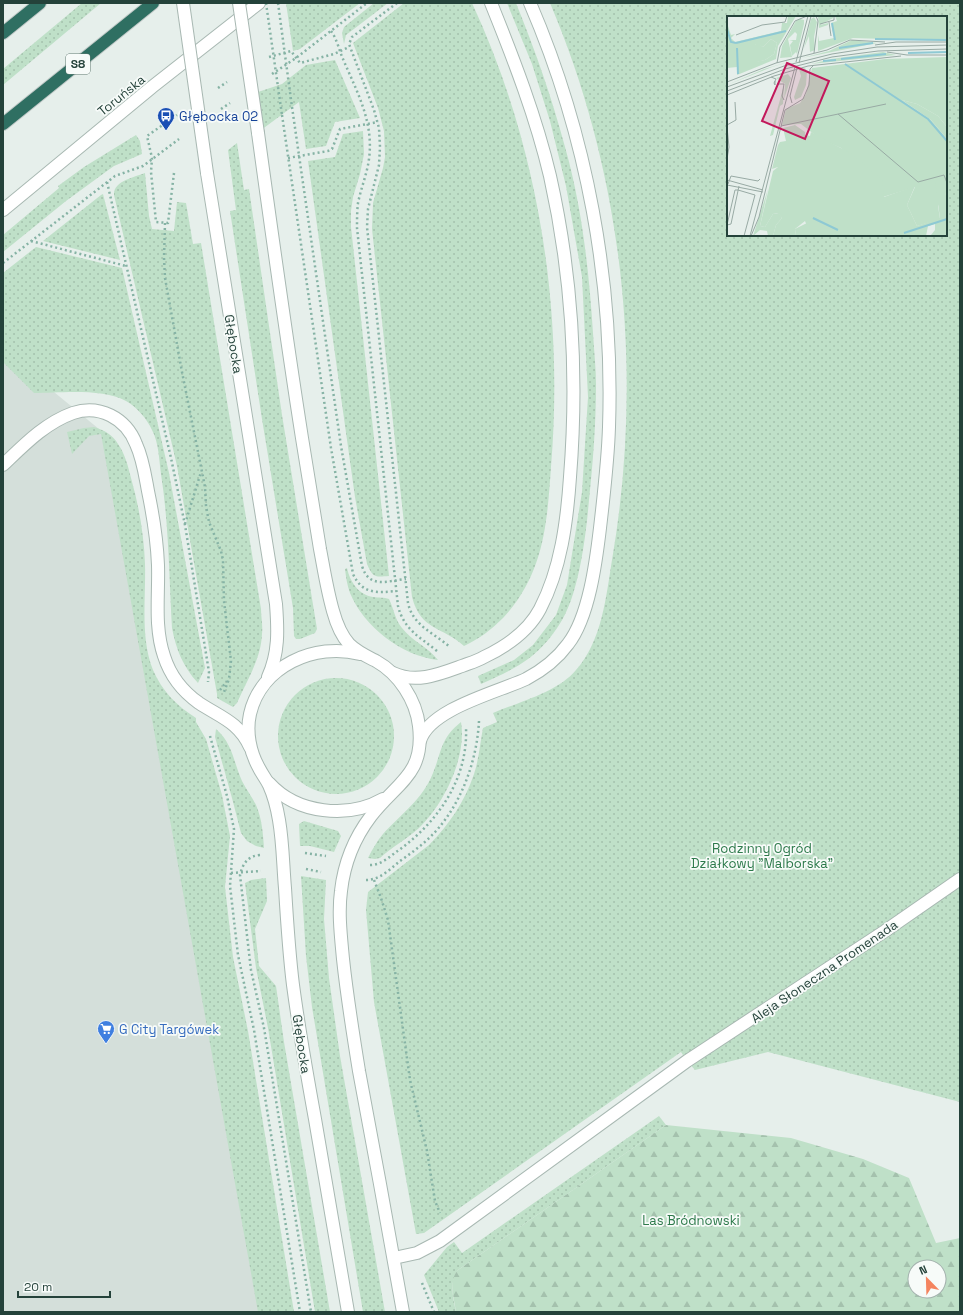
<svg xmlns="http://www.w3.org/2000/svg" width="963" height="1315" font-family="'Space Grotesk',sans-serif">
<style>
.built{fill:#d4dfda}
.grass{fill:url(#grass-dots);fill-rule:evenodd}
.forest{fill:url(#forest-firs);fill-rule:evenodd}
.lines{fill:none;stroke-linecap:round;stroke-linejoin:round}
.service-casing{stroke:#a8b8b2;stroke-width:14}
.tertiary-casing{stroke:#a8b8b2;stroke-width:14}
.motorway-casing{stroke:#c2cac8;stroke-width:14}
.path{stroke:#86b3a5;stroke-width:2.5;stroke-dasharray:2 3;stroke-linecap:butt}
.service{stroke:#fff;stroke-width:12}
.tertiary{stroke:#fff;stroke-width:12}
.motorway{stroke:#2f6f62;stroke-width:12}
.tertiary-bridge-casing{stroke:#a8b8b2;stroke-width:14;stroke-linecap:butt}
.path-bridge{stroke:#86b3a5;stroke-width:2.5;stroke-dasharray:2 3;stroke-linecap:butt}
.tertiary-bridge{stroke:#fff;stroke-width:12}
.labels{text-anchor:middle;stroke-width:3.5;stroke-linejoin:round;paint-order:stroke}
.shield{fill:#f7fbf9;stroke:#637a73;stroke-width:1}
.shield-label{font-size:12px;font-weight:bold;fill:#24423a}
.street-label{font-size:13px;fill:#24423a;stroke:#f7fbf9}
.transit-label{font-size:13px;fill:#164399;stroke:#f7fbf9;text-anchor:start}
.park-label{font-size:13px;fill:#2d7a4b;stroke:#f7fbf9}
.shop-label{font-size:13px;fill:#366cbe;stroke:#f7fbf9;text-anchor:start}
.inset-river{fill:none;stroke:#8ec9d4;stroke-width:2}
.inset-road{fill:none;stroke:#98aaa4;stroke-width:1}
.view{fill:#c2185b;fill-opacity:0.15;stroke:#c2185b;stroke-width:2}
.inset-edge{fill:none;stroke:#24423a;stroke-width:2}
</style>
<defs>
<pattern id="grass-dots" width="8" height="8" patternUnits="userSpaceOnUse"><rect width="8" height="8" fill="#bfe0c8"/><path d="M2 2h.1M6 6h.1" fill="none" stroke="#a4c1ad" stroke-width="1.8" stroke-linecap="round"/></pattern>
<pattern id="forest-firs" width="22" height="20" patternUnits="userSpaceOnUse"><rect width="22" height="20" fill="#bfe0c8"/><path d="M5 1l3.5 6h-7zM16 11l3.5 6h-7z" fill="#a4c1ad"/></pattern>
</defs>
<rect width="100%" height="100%" fill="#e6efeb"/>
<polygon class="built" points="3,350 105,434 261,1312 3,1312"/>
<g class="grass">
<polygon points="82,3 101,3 3,85 3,69"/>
<polygon points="286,3 360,3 300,49 293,51"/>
<polygon points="374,3 388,3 346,35 344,44 342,33 344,27"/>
<path d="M404 3H472C539 147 564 310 551 467 547 524 544 574 503 618 491 630 479 639 464 646 442 626 421 631 412 597L372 229 373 203 383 168 385 157 384 131 378 108 353 43Z"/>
<path d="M507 3H516C535 50 552 98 565 147 582 207 589 271 593 333 594 351 596 368 596 385 596 424 593 462 589 500 586 535 579 596 559 625 537 659 516 668 481 684L478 676 514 660 533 645 556 615 567 585 582 492 588 397 582 277 566 186 550 121 532 64Z"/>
<path d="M550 3H960V1102L768 1052 695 1070 687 1061 681 1052 424 1233 416 1234 374 1002 366 910 368 892 429 845C449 825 465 801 474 774 479 759 480 743 483 728L497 722 493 713C519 702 558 692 576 670 602 641 606 597 612 560 644 374 624 177 550 3ZM728 17H946V235H728Z"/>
<polygon points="335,60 360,118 335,122 326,146 306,149 299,102 253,136 255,93 282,84 306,65"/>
<path d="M363 131 364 154 360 174 353 197 351 211V227L389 576C375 577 373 578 367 564L355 497 308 161 335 157 343 134Z"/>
<polygon points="136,135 140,141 142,154 114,166 107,171 66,201 3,252 3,235 59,188 58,186 84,167"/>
<polygon points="237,143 244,190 249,189 282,415 317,629 315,633 300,639 296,639 294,636 293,608 262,419 230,211 236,210 228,150"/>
<path d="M145 173 149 216 152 229 174 231 177 202 186 203 193 244 201 243 261 609C261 617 263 625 262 634 261 659 247 680 237 703L233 707 217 698V694L177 466 114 195C113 181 135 177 145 173Z"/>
<polygon points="103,194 120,260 43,241 101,195"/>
<path d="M36 247 122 268 169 473 205 668 198 683C183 667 176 649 172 628 169 577 169 525 161 474 159 460 159 443 152 430 147 419 137 407 126 401 103 388 60 393 34 393L3 362V273Z"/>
<path d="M94 427C104 430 113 435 118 444 125 454 128 466 131 478 139 506 144 535 145 564 146 599 140 637 153 670 162 691 177 706 196 718V722L206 739 222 795 230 836 225 887 233 957 248 1031 294 1312H258L101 434 89 436 72 454 67 432 84 428Z"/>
<path d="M347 568C350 582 359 595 373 597 379 598 384 597 389 599 394 609 395 620 402 628 412 641 428 647 438 660 402 656 364 627 350 593 347 585 346 577 345 569Z"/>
<circle cx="336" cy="736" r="58"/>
<path d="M461 722C467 757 444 804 419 828 407 839 392 847 380 858L375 859 368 858C372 850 377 841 383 834 401 814 423 799 433 773 442 751 440 739 461 722Z"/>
<path d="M216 729C233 744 233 761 242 781 246 789 252 797 256 805 262 819 263 833 264 848L256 846 247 841 241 833 232 798 215 737Z"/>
<polygon points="304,821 338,831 341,836 334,852 310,846 300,846 299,824"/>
<polygon points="301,876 326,880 324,919 329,978 340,1056 385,1312 363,1312 312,1007 306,956"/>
<polygon points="266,878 267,901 255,929 259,966 276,986 284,1042 330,1312 315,1312 268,1028 256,968 245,883 251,880"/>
<path d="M659 1116 666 1125 458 1270C449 1282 453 1297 456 1312H439L424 1275 447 1247 454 1242 462 1253Z"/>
</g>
<path class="forest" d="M666 1125 791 1138 863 1159 909 1178 936 1243 960 1238V1312H456C454 1298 448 1281 458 1270ZM915 1267H939V1291H915Z"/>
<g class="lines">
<defs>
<g id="service">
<path d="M3 465C24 445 45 423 73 413 99 404 126 418 136 444 143 459 145 475 148 491 153 515 157 540 158 565 159 595 154 627 164 656 170 675 182 691 199 703 220 717 239 722 250 747"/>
<polyline points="394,1258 417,1253 440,1241 687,1061 885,931 960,879"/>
</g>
<g id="tertiary">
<path d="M258 133C272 235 286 336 302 438 308 475 314 512 320 549 324 570 327 590 333 611 336 622 341 635 349 644 357 652 366 656 376 661 399 674 416 700 419 726 425 775 396 783 371 816 355 837 344 864 341 891 338 913 341 937 343 959 347 997 353 1034 359 1071 374 1151 389 1232 403 1312"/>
<path d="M207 173 276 604C278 630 279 653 268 677"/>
<polyline points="3,210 152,87 259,3"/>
<path d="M393 673C416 684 440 674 462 666 470 663 477 661 484 657 507 646 528 632 540 609 561 569 567 521 570 477 578 377 572 274 550 176 536 117 514 60 491 3"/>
<path d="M420 741C429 709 498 692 526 679 543 670 557 659 568 644 589 617 596 562 600 528 604 494 608 460 609 427 614 283 587 135 530 3"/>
<path d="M269 783C297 814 348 819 383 799"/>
<path d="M348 1312C337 1248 326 1183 315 1119 307 1075 299 1030 293 985 289 953 287 921 285 888 283 866 283 843 279 820 277 808 274 796 269 785 266 779 262 774 259 768 250 752 246 732 250 714 261 666 315 642 360 654"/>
</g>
<g id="motorway">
<polyline points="3,33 40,3"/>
<polyline points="3,124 153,3"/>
</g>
</defs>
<use href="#service" class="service-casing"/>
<use href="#tertiary" class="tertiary-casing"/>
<use href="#motorway" class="motorway-casing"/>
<g class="path">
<path d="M397 3 352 37 349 44 374 110 379 128 380 147 379 165 368 209 367 227 408 603C413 626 434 633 450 647"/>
<path d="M331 31C337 39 339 50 343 59 357 92 374 122 369 159 367 174 361 188 358 203 357 211 357 220 357 228L398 606C404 630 420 637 437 651"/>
<polyline points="269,57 291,51 300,63 334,54 349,47"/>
<polyline points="272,74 296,58 367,3"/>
<polyline points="218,88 227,82"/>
<path d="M292 107 341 446 362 566C369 589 387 581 406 579"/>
<polyline points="221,109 230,103"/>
<path d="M282 115 331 448 353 574C362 594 377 593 396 591"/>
<polyline points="288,158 328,151 332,149 340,129 378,122"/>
<polyline points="174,173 168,223 156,222 151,172 152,158 147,136 177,115"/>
<polyline points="107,182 171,458 185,525 209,672 208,682"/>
<polyline points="165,223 164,258 165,278 182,372 205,487 206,506 209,522 221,551 223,560 224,601 231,661 229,679 224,692"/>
<polyline points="31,241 126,266"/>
<polyline points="3,263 115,176 143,166 179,139"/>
<polyline points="185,524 201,472"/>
<polyline points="220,690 227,681"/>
<polyline points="210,736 227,796 234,829 230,886 238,955 254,1030 300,1312"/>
<polyline points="305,853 326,856"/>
<path d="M260 855C248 856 243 863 240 875L251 970 264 1028 311 1312"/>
<path d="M370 865C382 865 390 856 399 850 439 821 468 778 466 728"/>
<polyline points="306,869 321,872"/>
<polyline points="231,873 261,871"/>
<path d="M366 880C380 880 390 869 400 861 413 852 425 843 436 831 462 802 477 760 479 721"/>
<polyline points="374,880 381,898 388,920 410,1080 427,1151 435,1201 440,1213"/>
<polyline points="422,1283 434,1312"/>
</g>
<use href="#service" class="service"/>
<use href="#tertiary" class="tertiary"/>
<use href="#motorway" class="motorway"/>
<defs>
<g id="tertiary-bridge">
<polyline points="183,3 207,173"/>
<polyline points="239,3 258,133"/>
</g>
</defs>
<use href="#tertiary-bridge" class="tertiary-bridge-casing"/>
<g class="path-bridge">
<polyline points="266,3 282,115"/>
<polyline points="278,3 292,107"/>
</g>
<use href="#tertiary-bridge" class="tertiary-bridge"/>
</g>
<defs>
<symbol id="bus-pin" viewBox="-11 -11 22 30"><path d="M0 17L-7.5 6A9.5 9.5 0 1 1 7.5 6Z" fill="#1a4fb4" stroke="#f7fbf9"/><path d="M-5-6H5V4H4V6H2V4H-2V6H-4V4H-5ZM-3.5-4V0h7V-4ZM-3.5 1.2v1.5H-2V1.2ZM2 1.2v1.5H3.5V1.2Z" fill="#fff"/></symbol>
<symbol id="supermarket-pin" viewBox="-11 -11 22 30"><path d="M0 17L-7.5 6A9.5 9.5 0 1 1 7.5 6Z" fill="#3f7fe0" stroke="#f7fbf9"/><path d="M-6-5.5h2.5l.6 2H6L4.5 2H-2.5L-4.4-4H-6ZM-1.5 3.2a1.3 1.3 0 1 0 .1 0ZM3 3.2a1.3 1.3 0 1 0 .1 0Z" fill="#fff"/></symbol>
</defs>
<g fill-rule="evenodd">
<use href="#bus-pin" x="156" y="106" width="20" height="27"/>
<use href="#supermarket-pin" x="96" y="1019" width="20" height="27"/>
</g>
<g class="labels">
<rect class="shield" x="66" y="54" width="24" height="20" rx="3"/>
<g class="shield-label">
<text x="78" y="68">S8</text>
</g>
<g class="street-label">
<text transform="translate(121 95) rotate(-39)" y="5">Toruńska</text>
<text transform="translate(234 344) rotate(81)" y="5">Głębocka</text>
<text transform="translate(824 971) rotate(-34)" y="5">Aleja Słoneczna Promenada</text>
<text transform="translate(302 1044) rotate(81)" y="5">Głębocka</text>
</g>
<g class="transit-label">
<text x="179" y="121">Głębocka 02</text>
</g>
<g class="park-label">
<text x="762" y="853">Rodzinny Ogród<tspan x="762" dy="15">Działkowy "Malborska"</tspan></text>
<text x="691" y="1225">Las Bródnowski</text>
</g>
<g class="shop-label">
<text x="119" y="1034">G City Targówek</text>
</g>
</g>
<g transform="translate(727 16)">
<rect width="220" height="220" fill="#e6efeb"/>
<path d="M61 0H69L51 30 49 43 10 59V51L0 52V7L4 19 8 18 4 22 8 26 54 15 55 7H60ZM44 23 50 27 47 38 38 44 22 47 29 28 36 31ZM91 0H106V2L93 9 101 7V9L92 12ZM108 0H220V25L126 22 91 35V19L92 25 107 22 104 7 110 5ZM87 1 90 6 87 21 88 34 83 36 82 20 77 32 84 3ZM73 3 77 4V8L70 38 69 36 65 40 63 29 66 25 62 24H69L70 18 68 16 61 23 65 41 53 42 55 30 69 5ZM125 24 150 27 75 42 102 35ZM156 36 169 39 84 48 104 43ZM220 41V111L211 100 190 88 175 84 204 104 220 123V185L218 176 211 190 213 203 190 210 180 189 188 171 156 181 114 132 92 122 74 108 55 109 59 93 73 87 79 78 85 52 158 43ZM68 44 45 51 0 69 37 53ZM78 52 80 55 79 69 74 81 68 84 67 81 74 60 72 53ZM61 58 64 62 57 83 58 68 49 62ZM57 69 56 88 53 90 46 119 43 120ZM41 173 33 210 38 211 46 198 52 197 55 202 49 209 46 220H41L40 215 33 214 26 220Z" fill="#bfe0c8" fill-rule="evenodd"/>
<path d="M44 23 50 27 47 38 38 44 22 48 21 36 30 27 36 31ZM175 84 190 88 211 100 220 111V123L204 104ZM68 109 78 116V119L83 120 84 116 125 138 155 164 157 181 188 170 180 189 190 210 213 202 208 165 216 164 220 185V220L204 219 208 214V208L201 210 199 220H76L82 215 78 205 68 213 69 220H46L49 209 55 202 51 197 46 198 38 211 33 210 46 155 51 151 45 153 51 129 53 126 59 125 56 112Z" fill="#bfe0c8"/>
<path d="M80 207 87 220H69L68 213Z" fill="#bfe0c8"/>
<path class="inset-river" d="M105 7 108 24M0 13 4 26 9 27M148 23 220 24M9 27 59 15M10 32 11 58M112 32 146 27M181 37 220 36M114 43 159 38M96 45 109 44M118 48 201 103 220 125M86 202 111 214M177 217 220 203"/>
<path class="inset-road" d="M102 6 104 20M93 8 107 4V0M9 19 35 9 58 6 60 0M169 26H220M148 29 169 26M160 36 180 39M87 37 91 5 89 0M180 39H220M69 46 81 0M50 47 53 31 68 5 80 0M72 47 84 0M44 61 49 63 47 67 48 69V65M0 66 49 47 100 34 123 24 158 26M50 68H57L55 80 57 84M0 71 57 50 105 38 150 31 220 29M0 75 58 53 105 41 151 35 220 33M0 79 47 60 81 50 174 40M65 87 63 80 70 52M111 98 191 166 217 159 220 167M0 109 9 104 8 86M54 110 159 88M0 111 2 131 0 143M0 164 36 174M1 168 4 160 31 165 33 163M0 169 36 176M11 174 28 179 17 220M0 209 4 208 12 170M0 209 8 174H11M23 220 68 51M24 220 32 201 58 94 76 83 82 69 83 53 87 49"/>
<path class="view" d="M60 47 102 65 78 123 35 105Z"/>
<rect width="220" height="220" class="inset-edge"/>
</g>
<rect width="963" height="1315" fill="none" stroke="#24423a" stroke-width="8"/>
<g transform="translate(927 1279) rotate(337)"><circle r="19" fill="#f7fbf9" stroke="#a3b1ad"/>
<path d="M0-3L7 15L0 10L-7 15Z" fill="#f4845f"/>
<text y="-6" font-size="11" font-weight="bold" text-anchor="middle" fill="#24423a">N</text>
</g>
<path d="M18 1291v6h92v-6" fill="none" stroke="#24423a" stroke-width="2"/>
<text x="24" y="1291" font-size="12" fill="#24423a" stroke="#f7fbf9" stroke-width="3" paint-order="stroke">20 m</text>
</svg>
